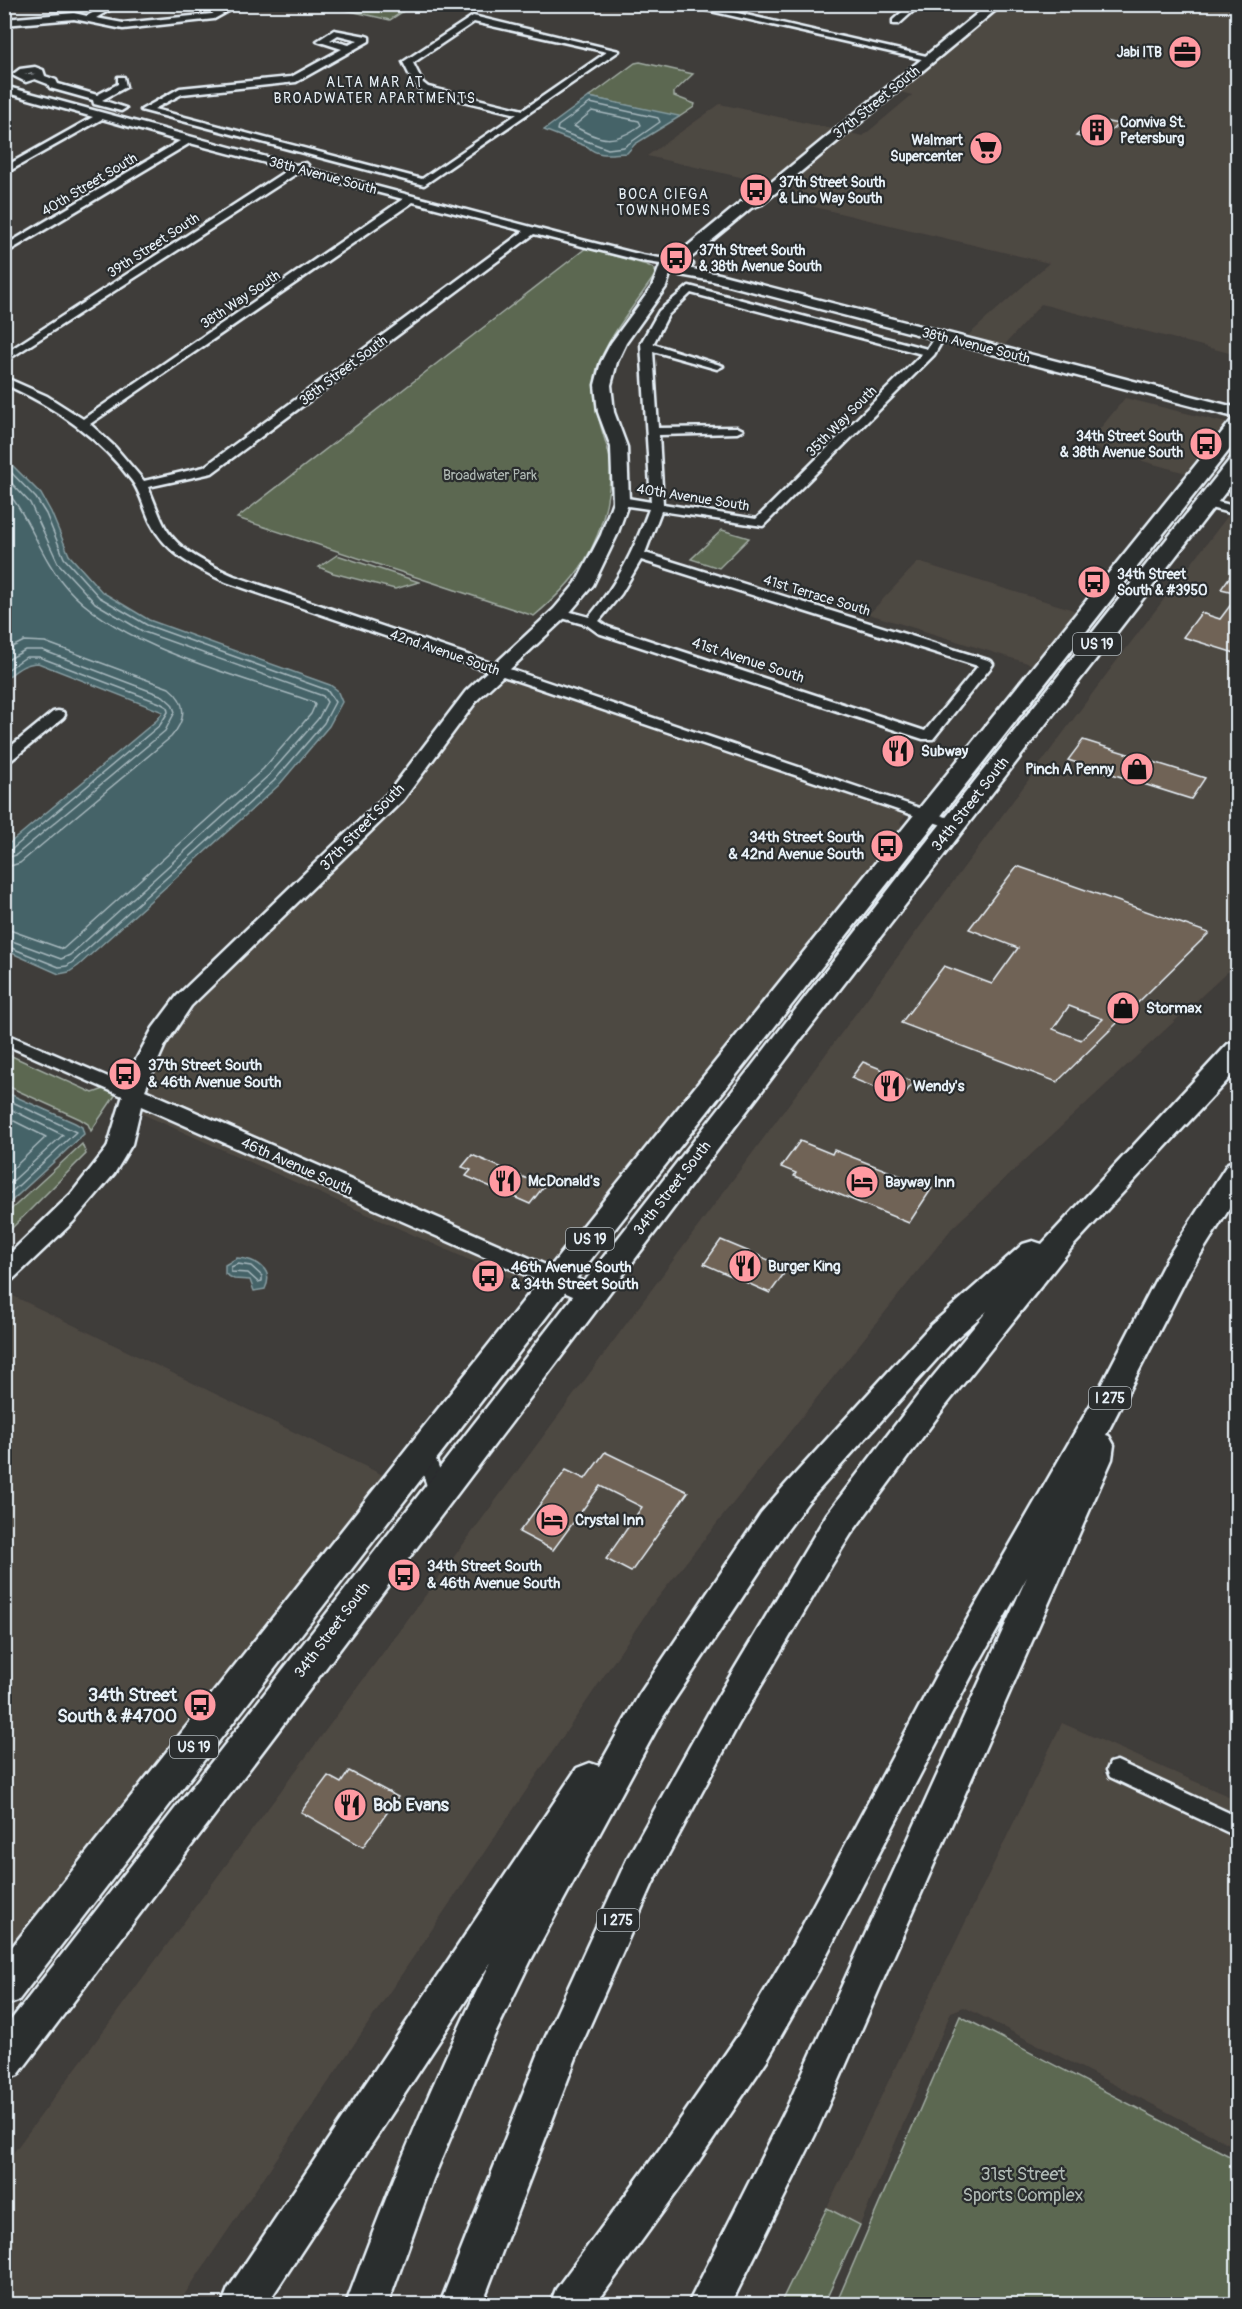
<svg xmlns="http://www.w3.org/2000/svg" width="1242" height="2309" font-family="Pangolin,sans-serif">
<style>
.built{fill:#4e4842}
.green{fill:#5b6851;stroke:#a2aca4;stroke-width:1.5}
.water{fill:#456367;stroke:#869ca1;stroke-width:1.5}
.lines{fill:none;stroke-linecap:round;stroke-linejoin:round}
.shore{stroke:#a7b8be;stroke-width:1.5}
.building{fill:#706356;stroke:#e8f1f8;stroke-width:1.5;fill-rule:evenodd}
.street-casing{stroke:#e8f1f8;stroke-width:5}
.secondary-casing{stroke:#e8f1f8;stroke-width:5}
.highway-casing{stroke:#e8f1f8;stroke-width:5}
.street{fill:#2a2d2e;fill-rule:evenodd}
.secondary{fill:#2a2d2e;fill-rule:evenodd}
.highway{fill:#2a2d2e;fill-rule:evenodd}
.labels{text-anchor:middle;stroke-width:4.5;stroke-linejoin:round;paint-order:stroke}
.far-poi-label{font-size:14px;font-weight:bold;fill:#e8f1f8;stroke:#2a2d2e;text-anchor:start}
.far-neighbourhood-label{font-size:14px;letter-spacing:1.5px;fill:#e8f1f8;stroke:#2a2d2e}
.far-street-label{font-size:14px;fill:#e8f1f8;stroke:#2a2d2e}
.far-park-label{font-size:14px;fill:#b0bab5;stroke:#2a2d2e}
.shield{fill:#2a2d2e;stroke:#afb6bb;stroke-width:1.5}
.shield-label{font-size:14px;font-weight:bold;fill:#e8f1f8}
.street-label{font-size:15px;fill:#e8f1f8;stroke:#2a2d2e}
.poi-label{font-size:15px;font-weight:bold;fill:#e8f1f8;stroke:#2a2d2e;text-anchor:start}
.near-poi-label{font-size:18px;font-weight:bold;fill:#e8f1f8;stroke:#2a2d2e;text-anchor:end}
.near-park-label{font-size:18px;fill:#b0bab5;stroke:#2a2d2e}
</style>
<rect width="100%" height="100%" fill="#3f3d3a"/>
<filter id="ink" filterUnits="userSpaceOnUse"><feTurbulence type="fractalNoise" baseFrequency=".0167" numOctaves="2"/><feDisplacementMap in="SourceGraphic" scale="12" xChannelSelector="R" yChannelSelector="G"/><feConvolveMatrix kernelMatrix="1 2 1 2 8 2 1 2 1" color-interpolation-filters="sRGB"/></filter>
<g filter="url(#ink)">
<g class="built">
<polygon points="1002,5 1237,5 1237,355 1041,304 1001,349 964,339 1049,263 785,200 796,190 780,186 845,132 863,136 887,116 912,95 896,91"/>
<polygon points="720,104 837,130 771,184 647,156"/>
<polygon points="1125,398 1226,423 1186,473 1092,447 1094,436"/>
<polygon points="1230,513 1237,515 1237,963 952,1228 652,1605 178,2304 5,2304 5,2164 1109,671"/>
<polygon points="918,562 1077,611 1034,665 869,614"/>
<polygon points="500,676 907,814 900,823 903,825 555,1270 142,1090 158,1053 191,1004"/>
<polygon points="139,1105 545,1283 539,1291 138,1112"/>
<polygon points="5,1292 391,1479 5,1972"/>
<polygon points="1062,1723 1237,1800 1237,1817 1112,1757 1103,1774 1237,1839 1237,2148 964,2007 951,2012 860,2225 827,2208"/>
</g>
<g class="green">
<polygon points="410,4 413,5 390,20 323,5"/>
<polygon points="640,62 693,74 674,92 674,96 695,104 694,107 679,117 589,97 635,63"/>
<path d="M586 248 647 265 655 269V275C638 301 606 339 597 368 588 399 603 429 610 458 612 469 610 483 608 494 600 549 576 581 534 616L237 518Z"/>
<polygon points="722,530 749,538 719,568 691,559"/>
<polygon points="337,555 419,582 395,589 333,573 319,567"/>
<polygon points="5,1053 93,1093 104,1089 116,1094 91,1131 88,1124 80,1119 5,1085"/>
<polygon points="82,1144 86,1154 5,1235 5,1215"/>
<polygon points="960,2016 1237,2160 1237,2304 836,2304"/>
<polygon points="827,2208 860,2225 824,2304 780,2304"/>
</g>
<g class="water">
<path d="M589 97 679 116V117L635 144 627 153C614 153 599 158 588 147L544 130Z"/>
<path d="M4 457 41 494 51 512 69 555 102 592 149 620 330 685 337 690 342 702 329 726 279 785 78 966 69 972 59 974 5 950V847L157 720 163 712 38 663C24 663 16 671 5 679Z"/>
<polygon points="5,1092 75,1123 82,1127 84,1134 5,1207"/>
<path d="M237 1258C255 1259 275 1269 265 1289L254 1291 250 1280 234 1279 225 1274V1265Z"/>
</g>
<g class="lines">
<g class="shore">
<polygon points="590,103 658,118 660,122 624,147 608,149 557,130 558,126"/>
<path d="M592 111 639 121 641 125C615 144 601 142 574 126Z"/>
<polyline points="4,465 36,498 46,514 64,558 99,597 147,625 327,690 335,702 324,723 274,781 74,961 67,966 59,967 4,945"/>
<polyline points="4,475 30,503 58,563 95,603 144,632 323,696 327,702 318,719 269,775 70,955 61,959 4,938"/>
<path d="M4 488C31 518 40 558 67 588 119 647 239 676 313 702L315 705 311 714 263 769 63 949 4 928"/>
<path d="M4 651 24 641 45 642 169 688C188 703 186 720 171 737L20 863 4 868"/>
<polyline points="4,662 25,650 42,650 163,696 172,704 175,712 165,731 16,855 4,859"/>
<polyline points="4,672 26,657 39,657 160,703 167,707 168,712 160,725 11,850 4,851"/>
<polyline points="4,1098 76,1132 4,1199"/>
<polyline points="4,1106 63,1135 4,1189"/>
<polyline points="4,1116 46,1137 4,1177"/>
<polygon points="238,1264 251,1266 262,1276 262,1281 258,1282 248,1273 231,1272 231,1267"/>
</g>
</g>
<g class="building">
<polygon points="1094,119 1118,124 1101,141 1076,136"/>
<polygon points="1238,565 1238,593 1221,589"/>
<polygon points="1238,595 1238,654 1183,637 1201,613 1220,619"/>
<polygon points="1083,740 1205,778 1191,799 1068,760"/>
<path d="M1017 866 1209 933 1057 1082 901 1023 944 966 992 984 1018 948 969 929ZM1069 1006 1103 1019 1081 1040 1053 1029Z"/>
<polygon points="863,1062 914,1082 901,1098 851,1078"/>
<polygon points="800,1141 832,1154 834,1150 932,1188 909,1223 794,1176 796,1173 781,1167"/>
<polygon points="472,1155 544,1186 530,1204 466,1176 471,1170 462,1167"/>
<polygon points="721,1240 788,1268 770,1293 704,1264"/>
<polygon points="605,1452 688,1492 631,1572 606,1559 642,1507 600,1486 553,1550 519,1532 566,1470 585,1479"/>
<polygon points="349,1771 398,1797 363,1847 301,1812 328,1776 341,1783"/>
</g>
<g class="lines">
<defs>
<g id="street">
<polygon points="108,4 119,4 96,18 123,23 212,14 229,4 241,4 214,19 123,29 74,19 4,25 4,19 74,13 87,16"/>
<polygon points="680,4 698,4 935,58 930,61"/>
<polygon points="911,4 921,4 899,24 893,24 893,20"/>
<path d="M473 16 619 51 424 185 141 110 180 88 291 77 342 49 317 41 334 30 366 36 369 37V41L296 82 182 94 154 109 422 179 517 114 422 91 414 84 403 62ZM474 22 607 52 523 110 428 87 423 83 413 63ZM338 35 358 40 349 45 330 40Z"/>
<path d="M35 67 43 70 45 76 56 80 58 84 97 95 118 84V77H124L126 87 102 100 126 108 121 111 94 104 93 100 50 88 48 84 35 79 26 82 12 75 20 69ZM34 73 36 74 24 75Z"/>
<path d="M4 86 296 165 306 163 308 165 306 168 558 234 642 255 677 261V265L673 266 642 261 534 234 212 473 148 487C154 500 158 514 165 527 179 552 210 565 234 576L958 821 960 824 958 827H948L226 582C196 568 166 554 151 523 144 509 141 493 132 481 99 437 54 406 4 384V377L47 396 83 419 403 199 299 172 4 362V354L289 169 190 143 4 254V246L180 141 102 119 4 174V167L93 117 4 92ZM413 202 524 231 204 467 144 481 115 447 90 424Z"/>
<path d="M689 286 927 349 936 334H944L945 336 934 355 763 526 661 511 645 553 991 661 993 664 991 667 933 739H923L598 633 587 625 555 616 554 613 560 609 589 617C619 581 633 552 649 509L621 505 615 501 621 497 651 502 641 343 659 311ZM691 293 922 354 756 519 663 504 659 435 737 433 743 430 737 427 658 428 653 351 717 369 723 366 653 344 668 315ZM641 560 978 666 925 731 608 627 599 621 621 594Z"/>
<polygon points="1206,499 1238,507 1238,515 1202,506 1200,503"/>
<polygon points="58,711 63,712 65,715 63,718 9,762 4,763 4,752 53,712"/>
<polygon points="4,1033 139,1090 141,1094 139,1098 127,1098 4,1044"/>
<polygon points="424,1443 431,1445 433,1450 447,1492 445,1497 438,1500 431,1497 429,1492 415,1450 417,1445"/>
<polygon points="1117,1761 1238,1817 1238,1837 1110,1777 1107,1770 1110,1763"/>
</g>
<polygon id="secondary" points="989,4 1003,4 762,204 751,208 688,260 693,264 687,268 719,274 1238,408 1238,418 713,281 680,275 678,272 684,268 672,268 666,287 626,343 617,362 611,385 614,412 627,447 629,501 617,535 593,585 566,617 478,699 403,800 191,1006 165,1045 145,1090 598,1288 602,1294 598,1300 590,1303 582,1300 141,1106 132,1144 114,1174 73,1222 12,1280 4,1283 4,1259 71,1194 107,1148 131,1069 153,1028 177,996 389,792 466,691 554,609 576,583 601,535 613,501 611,447 598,412 595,385 601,362 611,343 652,287 661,263 673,258 741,202 752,198"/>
<g id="highway">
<polygon points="1238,419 1238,439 581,1272 18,2001 4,2006 4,1957 559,1256 1231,421"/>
<polygon points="1238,456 1238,476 802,1038 18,2075 4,2080 4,2029 897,879 1231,458"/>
<path d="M1238 1042V1069L1073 1246 944 1408 851 1534 831 1566 738 1725 653 1883 579 2050 482 2304H440L542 2045 627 1859 714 1703 827 1514 922 1390 987 1311 953 1341 808 1502 785 1533 663 1717 531 1960 485 2055 433 2179 388 2304H346C389 2187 435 2073 491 1962L267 2304H222L228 2289 577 1768 590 1763 599 1766 639 1695 761 1513 786 1484 931 1325 1023 1244 1033 1241 1042 1244 1228 1044Z"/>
<polygon points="1238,1160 1238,1195 1190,1271 1106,1435 1109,1436 1114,1445 1112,1459 815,2135 731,2304 688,2304 787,2107 1027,1577 973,1673 818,1971 767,2060 692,2171 596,2304 550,2304 556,2289 664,2143 739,2034 792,1945 949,1651 1094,1399 1167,1258 1228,1163"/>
</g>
</defs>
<use href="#street" class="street-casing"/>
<use href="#secondary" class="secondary-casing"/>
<use href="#highway" class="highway-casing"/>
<use href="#street" class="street"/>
<use href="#secondary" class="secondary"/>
<use href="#highway" class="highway"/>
</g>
</g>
<defs>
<symbol id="office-disc" viewBox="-11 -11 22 22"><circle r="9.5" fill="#ff9aa2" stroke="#2a2d2e"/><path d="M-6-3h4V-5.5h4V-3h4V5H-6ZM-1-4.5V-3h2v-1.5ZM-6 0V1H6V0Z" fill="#111"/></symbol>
<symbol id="building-disc" viewBox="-11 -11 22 22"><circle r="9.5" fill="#ff9aa2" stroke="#2a2d2e"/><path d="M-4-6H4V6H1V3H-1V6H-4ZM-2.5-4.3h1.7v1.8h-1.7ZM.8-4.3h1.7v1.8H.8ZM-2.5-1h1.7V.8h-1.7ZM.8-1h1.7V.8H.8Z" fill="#111"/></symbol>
<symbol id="supermarket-disc" viewBox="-11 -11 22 22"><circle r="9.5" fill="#ff9aa2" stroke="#2a2d2e"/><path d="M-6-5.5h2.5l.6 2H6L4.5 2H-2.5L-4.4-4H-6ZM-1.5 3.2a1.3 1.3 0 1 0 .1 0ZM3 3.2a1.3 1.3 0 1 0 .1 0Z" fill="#111"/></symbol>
<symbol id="bus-disc" viewBox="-11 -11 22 22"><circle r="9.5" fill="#ff9aa2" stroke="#2a2d2e"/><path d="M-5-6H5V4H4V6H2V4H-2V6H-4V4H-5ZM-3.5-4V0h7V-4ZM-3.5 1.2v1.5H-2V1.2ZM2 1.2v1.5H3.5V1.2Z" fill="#111"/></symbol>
<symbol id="restaurant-disc" viewBox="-11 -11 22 22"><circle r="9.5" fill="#ff9aa2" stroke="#2a2d2e"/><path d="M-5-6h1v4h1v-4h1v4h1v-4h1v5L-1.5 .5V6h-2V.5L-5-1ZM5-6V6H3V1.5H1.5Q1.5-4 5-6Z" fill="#111"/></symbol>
<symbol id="shop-disc" viewBox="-11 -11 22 22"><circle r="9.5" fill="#ff9aa2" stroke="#2a2d2e"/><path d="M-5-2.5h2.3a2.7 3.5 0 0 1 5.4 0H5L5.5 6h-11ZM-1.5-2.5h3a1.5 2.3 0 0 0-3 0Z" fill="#111"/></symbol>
<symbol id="hotel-disc" viewBox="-11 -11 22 22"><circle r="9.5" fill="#ff9aa2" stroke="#2a2d2e"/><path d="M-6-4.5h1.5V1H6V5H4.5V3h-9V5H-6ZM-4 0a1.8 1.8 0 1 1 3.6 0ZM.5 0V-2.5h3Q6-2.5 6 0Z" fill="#111"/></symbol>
</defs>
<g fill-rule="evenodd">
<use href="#office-disc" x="1166" y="33" width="38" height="38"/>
<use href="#building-disc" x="1078" y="111" width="38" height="38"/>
<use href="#supermarket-disc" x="967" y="129" width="38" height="38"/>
<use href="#bus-disc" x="737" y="171" width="38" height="38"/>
<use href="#bus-disc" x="657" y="239" width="38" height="38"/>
<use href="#bus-disc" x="1187" y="425" width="38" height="38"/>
<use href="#bus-disc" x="1075" y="563" width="38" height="38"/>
<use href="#restaurant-disc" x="879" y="732" width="38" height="38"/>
<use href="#shop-disc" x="1118" y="750" width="38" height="38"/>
<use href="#bus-disc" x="868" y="827" width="38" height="38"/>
<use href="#shop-disc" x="1104" y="989" width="38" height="38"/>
<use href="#bus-disc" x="106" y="1055" width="38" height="38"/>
<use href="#restaurant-disc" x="871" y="1067" width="38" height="38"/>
<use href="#restaurant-disc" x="486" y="1162" width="38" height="38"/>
<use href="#hotel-disc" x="843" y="1163" width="38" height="38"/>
<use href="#restaurant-disc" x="726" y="1247" width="38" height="38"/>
<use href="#bus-disc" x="469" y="1257" width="38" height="38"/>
<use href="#hotel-disc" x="533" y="1501" width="38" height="38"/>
<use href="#bus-disc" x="385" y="1556" width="38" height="38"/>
<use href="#bus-disc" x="181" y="1686" width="38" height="38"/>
<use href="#restaurant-disc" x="331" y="1786" width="38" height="38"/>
</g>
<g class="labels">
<g class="far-poi-label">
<text x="1162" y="57" text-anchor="end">Jabi ITB</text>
<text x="1120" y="127">Conviva St.<tspan x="1120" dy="16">Petersburg</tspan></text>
<text x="963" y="145" text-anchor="end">Walmart<tspan x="963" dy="16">Supercenter</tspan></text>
<text x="779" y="187">37th Street South<tspan x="779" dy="16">&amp; Lino Way South</tspan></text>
<text x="699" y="255">37th Street South<tspan x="699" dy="16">&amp; 38th Avenue South</tspan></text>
<text x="1183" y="441" text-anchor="end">34th Street South<tspan x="1183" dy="16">&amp; 38th Avenue South</tspan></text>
<text x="1117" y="579">34th Street<tspan x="1117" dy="16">South &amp; #3950</tspan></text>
</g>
<g class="far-neighbourhood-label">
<text x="375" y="87">ALTA MAR AT<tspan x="375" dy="16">BROADWATER APARTMENTS</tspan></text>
<text x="664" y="199">BOCA CIEGA<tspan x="664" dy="16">TOWNHOMES</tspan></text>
</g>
<g class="far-street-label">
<text transform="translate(876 102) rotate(-39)" y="5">37th Street South</text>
<text transform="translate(323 175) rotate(15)" y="5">38th Avenue South</text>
<text transform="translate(89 184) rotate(-31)" y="5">40th Street South</text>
<text transform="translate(153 245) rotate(-33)" y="5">39th Street South</text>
<text transform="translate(240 299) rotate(-34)" y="5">38th Way South</text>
<text transform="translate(976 345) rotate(14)" y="5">38th Avenue South</text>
<text transform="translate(343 370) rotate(-37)" y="5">38th Street South</text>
<text transform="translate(841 421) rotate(-45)" y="5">35th Way South</text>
<text transform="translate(693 497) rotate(9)" y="5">40th Avenue South</text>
<text transform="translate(817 595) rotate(17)" y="5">41st Terrace South</text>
<text transform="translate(445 652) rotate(19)" y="5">42nd Avenue South</text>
</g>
<g class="far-park-label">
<text x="490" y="480">Broadwater Park</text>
</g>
<g class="shield">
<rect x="1073" y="633" width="48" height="22" rx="4.5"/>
<rect x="566" y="1228" width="48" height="22" rx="4.5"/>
<rect x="1089" y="1387" width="42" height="22" rx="4.5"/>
<rect x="170" y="1736" width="48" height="22" rx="4.5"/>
<rect x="597" y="1909" width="42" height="22" rx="4.5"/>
</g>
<g class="shield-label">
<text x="1097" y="649">US 19</text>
<text x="590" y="1244">US 19</text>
<text x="1110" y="1403">I 275</text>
<text x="194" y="1752">US 19</text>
<text x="618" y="1925">I 275</text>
</g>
<g class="street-label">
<text transform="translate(748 660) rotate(18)" y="5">41st Avenue South</text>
<text transform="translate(970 804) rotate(-52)" y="5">34th Street South</text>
<text transform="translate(362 827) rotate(-46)" y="5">37th Street South</text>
<text transform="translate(297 1166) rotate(24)" y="5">46th Avenue South</text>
<text transform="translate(672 1188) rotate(-52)" y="5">34th Street South</text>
<text transform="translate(332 1630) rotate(-53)" y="5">34th Street South</text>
</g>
<g class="poi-label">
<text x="921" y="756">Subway</text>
<text x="1114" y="774" text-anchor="end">Pinch A Penny</text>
<text x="864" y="842" text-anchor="end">34th Street South<tspan x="864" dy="17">&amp; 42nd Avenue South</tspan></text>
<text x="1146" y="1013">Stormax</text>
<text x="148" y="1070">37th Street South<tspan x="148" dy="17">&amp; 46th Avenue South</tspan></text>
<text x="913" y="1091">Wendy's</text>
<text x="528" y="1186">McDonald's</text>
<text x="885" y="1187">Bayway Inn</text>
<text x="768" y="1271">Burger King</text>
<text x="511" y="1272">46th Avenue South<tspan x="511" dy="17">&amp; 34th Street South</tspan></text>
<text x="575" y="1525">Crystal Inn</text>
<text x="427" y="1571">34th Street South<tspan x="427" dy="17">&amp; 46th Avenue South</tspan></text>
</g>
<g class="near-poi-label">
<text x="177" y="1701">34th Street<tspan x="177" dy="21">South &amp; #4700</tspan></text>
<text x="373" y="1811" text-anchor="start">Bob Evans</text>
</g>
<g class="near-park-label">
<text x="1023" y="2180">31st Street<tspan x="1023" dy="21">Sports Complex</tspan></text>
</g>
</g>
<rect width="1242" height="2309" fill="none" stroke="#2a2d2e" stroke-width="24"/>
<rect x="12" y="12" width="1218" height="2285" fill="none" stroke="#e8f1f8" stroke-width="2" filter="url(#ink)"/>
</svg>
